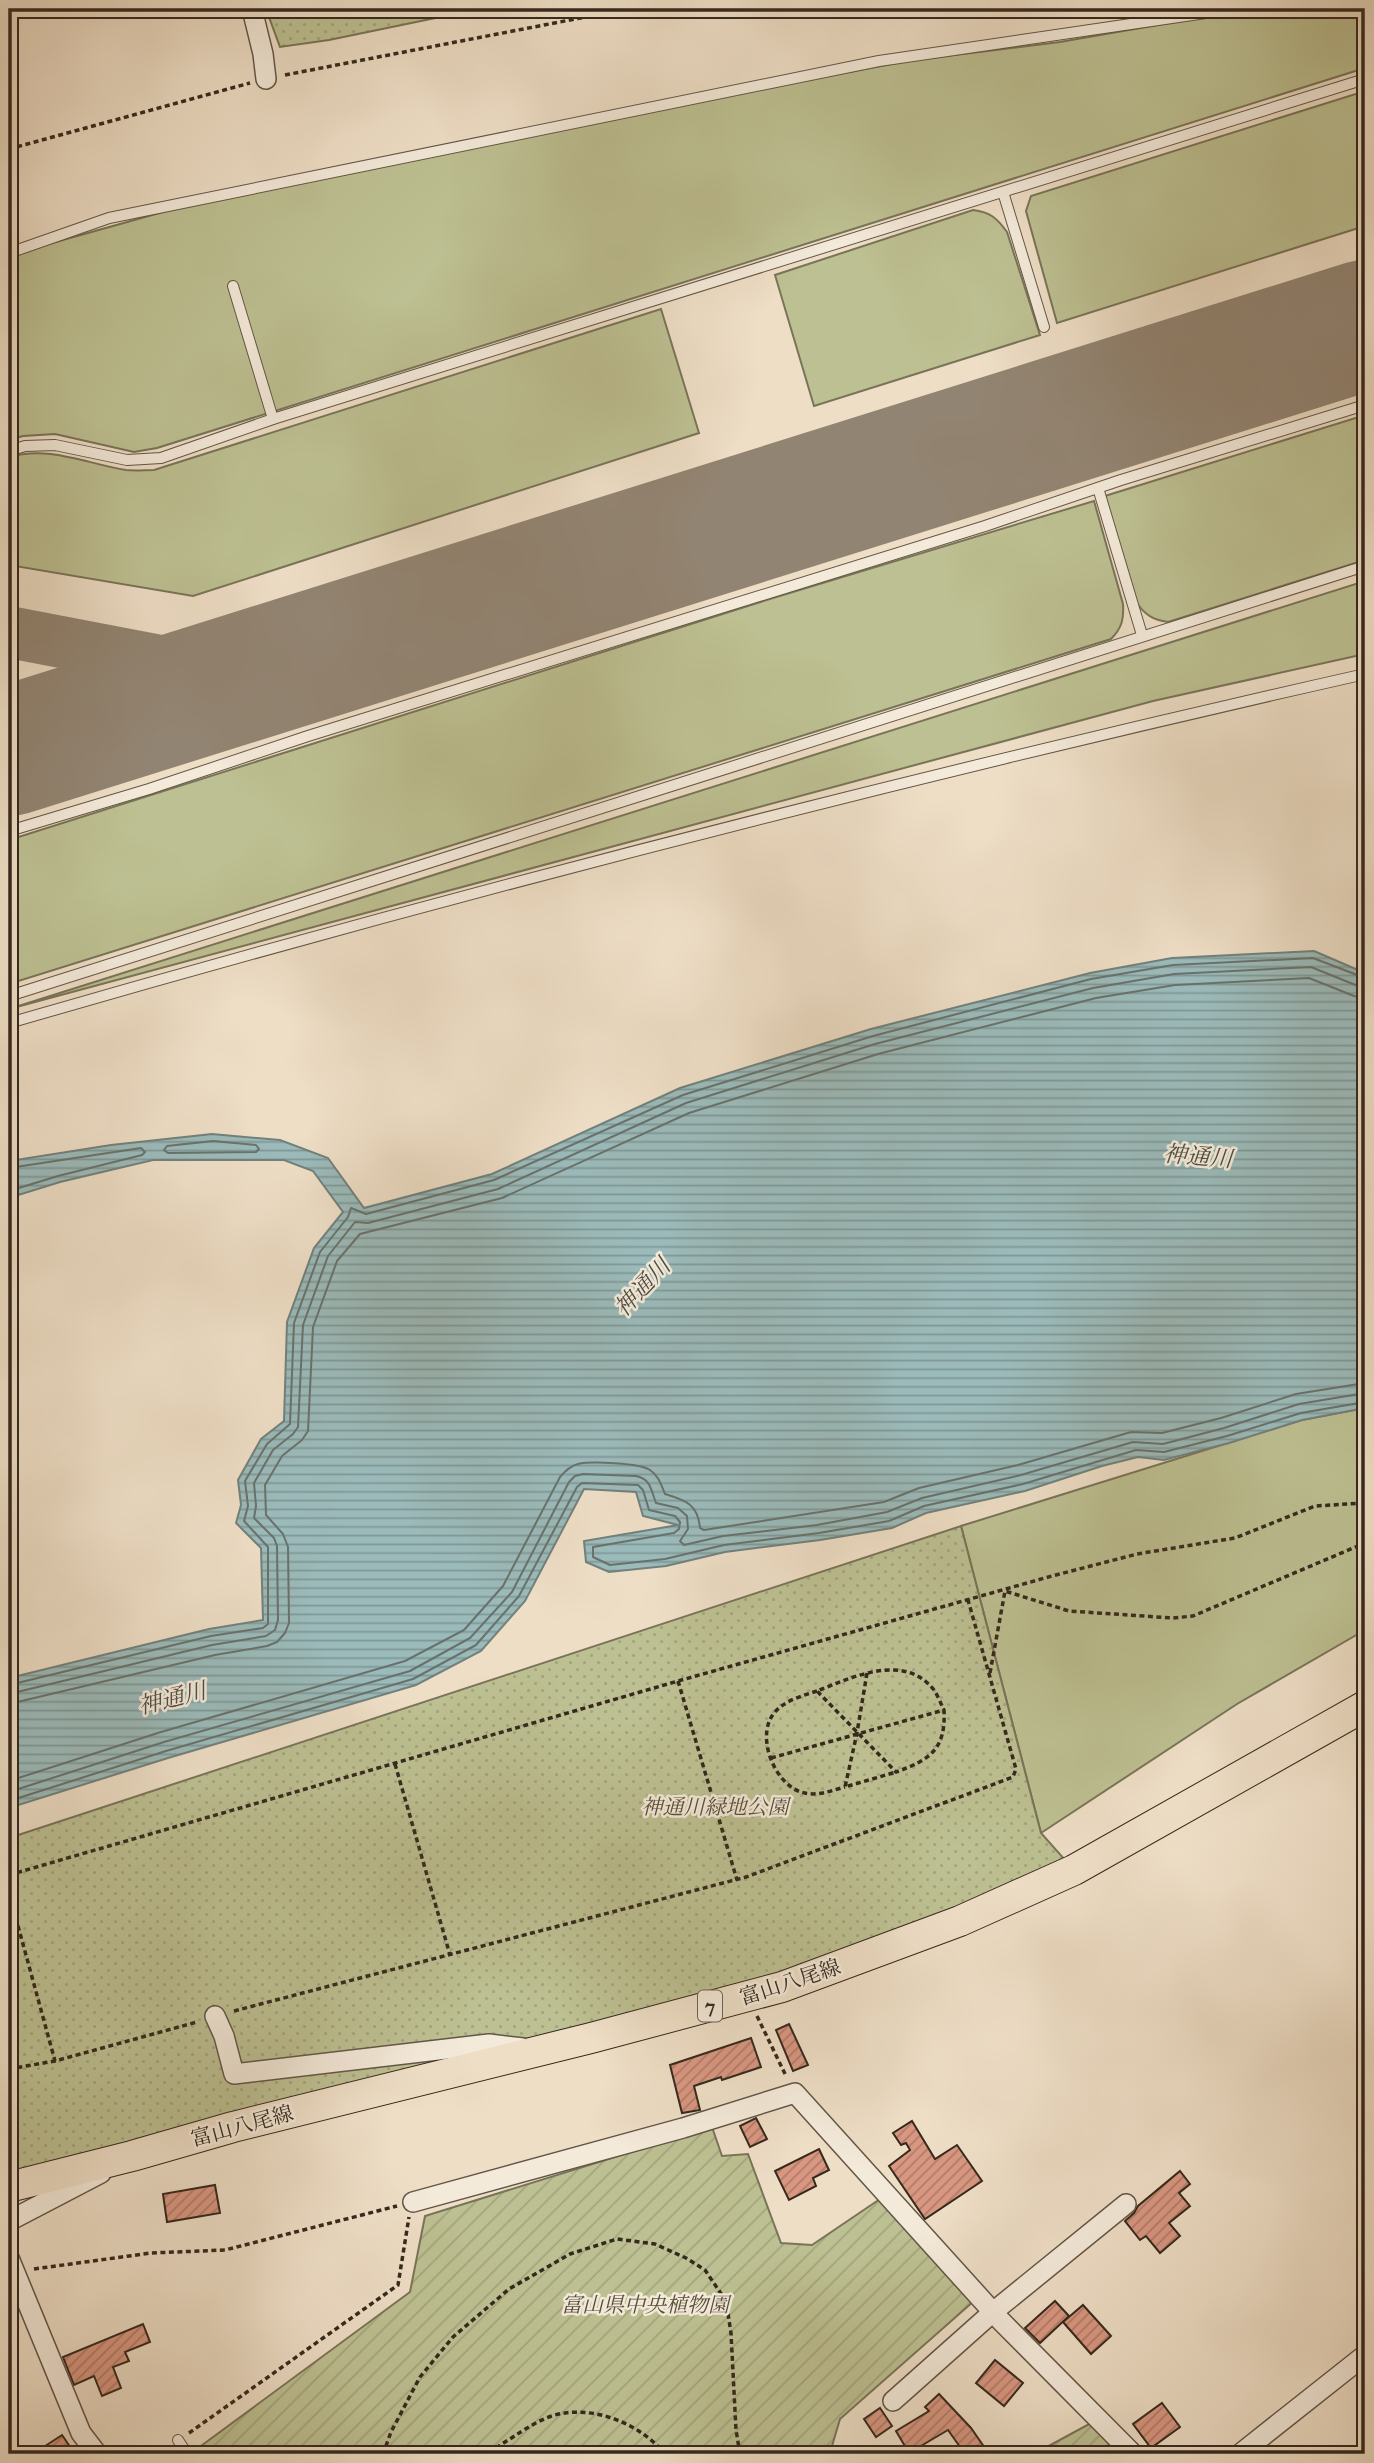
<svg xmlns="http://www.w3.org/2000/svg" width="1374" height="2463" font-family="'IM FELL Great Primer','Noto Serif JP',serif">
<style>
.grass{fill:#bdc092;stroke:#797458;stroke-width:2}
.park{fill:url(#park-dots);stroke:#797458;stroke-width:2}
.garden{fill:url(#garden-furrows);stroke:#797458;stroke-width:2}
.water{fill:url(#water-rules);stroke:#72817c;stroke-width:2}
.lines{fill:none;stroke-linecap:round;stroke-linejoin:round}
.shore{stroke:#68726c;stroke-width:2}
.taxiway{stroke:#928472;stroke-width:52}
.runway{stroke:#928472;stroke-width:130}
.building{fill:url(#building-hatch);stroke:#35291d;stroke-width:2}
.service-casing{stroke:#635647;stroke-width:12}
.minor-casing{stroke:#635647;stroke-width:22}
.primary-casing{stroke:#35291d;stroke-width:32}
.path{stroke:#35291d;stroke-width:3.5;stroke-dasharray:5 3.5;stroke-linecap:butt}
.service{stroke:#f4eada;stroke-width:10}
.minor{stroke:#f4eada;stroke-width:19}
.primary{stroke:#eedec6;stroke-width:30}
.labels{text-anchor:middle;stroke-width:5;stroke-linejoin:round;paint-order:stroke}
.shield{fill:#f4eada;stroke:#6e6356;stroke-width:2}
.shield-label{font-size:19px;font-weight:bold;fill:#35291d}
.park-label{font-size:21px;font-style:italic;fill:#574f3a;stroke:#f4eada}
.street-label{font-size:21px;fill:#35291d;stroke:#f4eada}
.water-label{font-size:23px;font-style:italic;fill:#4e4e44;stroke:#f4eada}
</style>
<defs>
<pattern id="park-dots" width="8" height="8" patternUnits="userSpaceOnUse" patternTransform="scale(1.75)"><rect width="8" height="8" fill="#bdc092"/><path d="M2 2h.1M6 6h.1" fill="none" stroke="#a3a57d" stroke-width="1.8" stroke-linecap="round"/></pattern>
<pattern id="garden-furrows" width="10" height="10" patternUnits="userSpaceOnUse" patternTransform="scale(1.75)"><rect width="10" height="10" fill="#bdc092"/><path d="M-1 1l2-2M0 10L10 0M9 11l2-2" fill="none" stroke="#a3a57d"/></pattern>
<pattern id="water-rules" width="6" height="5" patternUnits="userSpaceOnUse" patternTransform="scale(1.75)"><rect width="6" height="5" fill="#9bbbbb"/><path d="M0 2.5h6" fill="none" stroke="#7f9897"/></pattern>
<pattern id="building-hatch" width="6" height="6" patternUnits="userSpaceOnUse" patternTransform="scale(1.75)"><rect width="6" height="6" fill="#d99781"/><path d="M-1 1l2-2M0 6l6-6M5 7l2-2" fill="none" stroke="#b17b69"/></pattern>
</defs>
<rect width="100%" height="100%" fill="#eedec6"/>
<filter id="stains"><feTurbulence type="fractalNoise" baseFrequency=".00286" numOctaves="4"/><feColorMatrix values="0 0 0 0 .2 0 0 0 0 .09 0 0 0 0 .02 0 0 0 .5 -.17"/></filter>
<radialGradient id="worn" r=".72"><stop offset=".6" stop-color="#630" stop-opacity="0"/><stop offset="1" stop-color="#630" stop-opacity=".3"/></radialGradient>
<g class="grass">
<polygon points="1249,9 1365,9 1365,68 157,448 134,452 55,434 23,436 9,440 9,255 206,200 587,121 913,60 1060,42"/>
<polygon points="1365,91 1365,226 1057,323 1026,211 1031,196"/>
<path d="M973 210C990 212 997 218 1007 232L1040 335 814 406 775 275Z"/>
<path d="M661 309 699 433 193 596 9 565V457C49 445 87 464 126 470 135 471 145 470 154 470Z"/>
<path d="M1365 415V560L1168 622C1153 620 1145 615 1136 602L1105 496Z"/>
<path d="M1094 501 1123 604C1124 619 1122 628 1111 639L9 984V840L773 598Z"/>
<polygon points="1365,581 1365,654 1153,701 9,1009"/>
<polygon points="1365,1408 1365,1630 1237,1704 1041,1833 961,1526 1302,1420"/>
</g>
<g class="park">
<polygon points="266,9 479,9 329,40 280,47"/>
<polygon points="961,1526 1041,1833 1074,1870 782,1987 9,2187 9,1838"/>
</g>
<g class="garden">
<polygon points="712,2127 722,2156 748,2154 781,2243 812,2245 880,2199 974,2301 840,2419 832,2446 838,2454 190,2454 410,2292 425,2216"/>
<polygon points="1091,2423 1121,2454 1034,2454"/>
</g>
<polygon class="water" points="1314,951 1365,973 1365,1408 1302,1420 1229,1443 1164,1460 1138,1457 1102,1466 1025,1491 926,1513 892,1528 820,1540 725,1552 666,1566 609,1572 586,1562 584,1541 678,1525 643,1516 636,1492 584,1489 525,1601 481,1651 416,1685 168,1758 9,1808 9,1678 209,1629 263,1620 261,1548 236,1523 241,1505 238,1480 261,1439 284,1421 287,1322 314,1248 343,1212 313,1171 284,1160 153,1160 60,1182 9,1198 9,1161 111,1145 212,1134 280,1140 328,1158 364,1208 492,1174 680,1088 871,1029 1090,973 1172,958"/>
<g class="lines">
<g class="shore">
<polygon points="213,1141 256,1145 259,1149 256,1152 168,1153 164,1150 167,1146"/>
<polyline points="9,1168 141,1148 145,1152 142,1155 58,1176 9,1191"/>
<polyline points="9,1685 211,1636 263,1628 268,1624 268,1547 244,1521 248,1506 245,1481 267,1444 290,1424 294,1323 320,1252 348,1217 351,1208 366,1214 494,1180 683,1095 873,1036 1091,979 1173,965 1313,958 1365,978"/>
<polyline points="9,1694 212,1645 266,1636 275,1630 278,1620 277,1546 274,1538 254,1518 256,1506 254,1483 273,1450 293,1434 298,1427 303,1325 328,1256 355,1222 368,1223 498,1189 686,1103 875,1044 1093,988 1174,974 1311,967 1358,986 1365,987"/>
<polyline points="9,1704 215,1655 267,1646 277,1642 285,1633 289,1623 288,1547 283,1534 266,1515 265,1485 282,1456 302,1440 308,1431 313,1327 337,1261 360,1234 502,1198 689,1113 878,1054 1096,998 1175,985 1309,978 1354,996 1365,998"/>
<path d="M9 1781 161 1732 405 1661 464 1630 503 1586 560 1477C565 1471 570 1466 578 1464 591 1461 640 1463 650 1470 659 1476 661 1485 665 1494 685 1500 698 1504 700 1528L704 1530 884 1502 919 1488 1018 1465 1131 1432 1162 1433 1221 1418 1296 1394 1365 1383"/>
<path d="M9 1792 164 1742 410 1671 470 1638 512 1592 569 1482 575 1476 583 1474 636 1476C651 1479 651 1490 656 1503L678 1508 687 1516 688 1529 680 1541 684 1545 723 1536 817 1525 887 1512 922 1498 1021 1475 1133 1442 1163 1444 1224 1428 1299 1404 1365 1393"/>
<polyline points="9,1801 166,1751 413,1679 476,1645 519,1596 577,1487 582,1483 638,1485 643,1490 649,1510 675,1516 680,1522 679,1529 674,1533 593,1547 593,1557 610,1565 665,1559 724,1545 819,1533 889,1521 924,1506 1023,1484 1136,1450 1164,1452 1227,1436 1301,1413 1365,1402"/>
</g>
<polyline class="taxiway" points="9,632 244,677"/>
<polyline class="runway" points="9,751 1365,325"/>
</g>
<g class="building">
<polygon points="789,2024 808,2065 793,2071 776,2030"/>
<polygon points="751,2038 761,2067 722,2080 721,2077 694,2086 700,2110 682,2113 670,2065"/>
<polygon points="756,2118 767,2139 750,2147 740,2126"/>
<polygon points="912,2121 935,2159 957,2145 982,2181 925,2219 889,2166 910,2150 906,2143 901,2145 893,2133"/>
<polygon points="819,2149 829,2170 813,2178 816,2186 789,2200 775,2171"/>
<polygon points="1180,2171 1190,2184 1179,2193 1190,2206 1169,2223 1180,2236 1160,2253 1146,2236 1140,2240 1125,2221 1134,2213 1138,2206"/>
<polygon points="215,2185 220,2213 167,2222 163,2194"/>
<polygon points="1055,2301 1069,2316 1040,2343 1025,2328"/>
<polygon points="1083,2305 1111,2336 1091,2354 1063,2322"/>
<polygon points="143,2324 150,2342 125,2352 129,2361 113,2367 121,2388 102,2396 94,2376 74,2385 63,2357"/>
<polygon points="995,2360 1023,2383 1004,2406 976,2383"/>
<polygon points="939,2394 971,2428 989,2454 965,2454 948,2430 909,2453 896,2431 929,2411 925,2407"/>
<polygon points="1162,2403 1180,2427 1151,2448 1133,2424"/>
<polygon points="880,2408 892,2426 876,2437 864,2419"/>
<polygon points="62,2435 75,2454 33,2454"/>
</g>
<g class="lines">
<defs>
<g id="service">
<polyline points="1003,192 1044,327"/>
<polyline points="9,253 109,218 879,61 1233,9"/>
<polyline points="233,286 273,419"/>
<polyline points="9,451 25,446 55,445 127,460 161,458 273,419 1365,79"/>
<polyline points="1098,488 1142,635"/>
<polyline points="9,831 149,789 308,736 985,526 1121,480 1365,405"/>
<polyline points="9,996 1365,566"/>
<path d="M9 1023C457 893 910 777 1365 674"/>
<polyline points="178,2440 187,2454"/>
</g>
<g id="minor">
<polyline points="252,9 263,54 266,79"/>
<polyline points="215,2016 224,2036 234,2074 489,2044 523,2048"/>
<polyline points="413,2202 683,2128 795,2093 1001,2321 1133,2454"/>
<polyline points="9,2221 101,2173"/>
<polyline points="9,2258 81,2433 97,2454"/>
<polyline points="893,2401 993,2312 1126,2204"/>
<polyline points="1240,2454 1365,2355"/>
</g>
<polyline id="primary" points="9,2187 132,2156 233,2127 591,2038 782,1987 960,1921 1074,1870 1365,1706"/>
</defs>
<use href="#service" class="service-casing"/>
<use href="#minor" class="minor-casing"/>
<use href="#primary" class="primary-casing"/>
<g class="path">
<polyline points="285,75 627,9"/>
<polyline points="9,149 250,83"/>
<polyline points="867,1673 857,1733 845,1787 896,1772"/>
<polyline points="990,1673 1005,1591 1069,1611 1173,1618 1193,1616 1365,1543"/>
<polyline points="678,1681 737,1880"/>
<path d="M817 1691C802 1696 785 1700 774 1713 755 1737 775 1784 801 1792 816 1797 830 1791 845 1787"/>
<path d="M771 1758 944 1710C946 1749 930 1760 896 1772L817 1691C853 1677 904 1652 934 1690 938 1696 941 1704 944 1710"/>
<polyline points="395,1764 450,1955"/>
<polyline points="9,1875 678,1681 1052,1576 1137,1554 1235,1538 1315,1506 1365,1503"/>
<polyline points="9,1893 55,2061"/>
<polyline points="234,2011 746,1877 1013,1777 1016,1769 968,1600"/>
<polyline points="757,2016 786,2076"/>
<polyline points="9,2069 55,2061 197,2022"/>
<polyline points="34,2269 151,2253 225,2250 397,2206"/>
<polyline points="189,2433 398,2285 409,2217"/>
<polyline points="158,2454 168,2447"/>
<polyline points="383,2454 391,2432 420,2377 453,2337 509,2289 570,2254 617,2239 655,2244 686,2258 705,2270 726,2301 731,2333 736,2430 740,2454"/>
<path d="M490 2454C497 2446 507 2441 516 2435 530 2426 547 2415 565 2413 601 2408 642 2426 665 2454"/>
</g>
<use href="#service" class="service"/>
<use href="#minor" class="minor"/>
<use href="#primary" class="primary"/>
</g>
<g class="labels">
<rect class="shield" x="698" y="1990.5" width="24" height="31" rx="5"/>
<g class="shield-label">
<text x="710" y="2013">7</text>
</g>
<g class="park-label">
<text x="715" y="1814">神通川緑地公園</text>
<text x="645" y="2312">富山県中央植物園</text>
</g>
<g class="street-label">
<text transform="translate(790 1982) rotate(-18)" y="7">富山八尾線</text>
<text transform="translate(242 2126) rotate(-15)" y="7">富山八尾線</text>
</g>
<g class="water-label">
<text transform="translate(1198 1156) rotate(5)" y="8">神通川</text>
<text transform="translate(642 1287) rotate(-47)" y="8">神通川</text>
<text transform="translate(172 1698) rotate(-14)" y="8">神通川</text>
</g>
</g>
<rect width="1374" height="2463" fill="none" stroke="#eedec6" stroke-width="35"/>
<rect x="10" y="10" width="1353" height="2442" fill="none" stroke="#35291d" stroke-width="3.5"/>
<rect x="18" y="18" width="1339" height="2428" fill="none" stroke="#35291d" stroke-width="2"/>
<rect width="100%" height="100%" filter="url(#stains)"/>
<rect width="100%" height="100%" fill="url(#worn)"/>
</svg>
